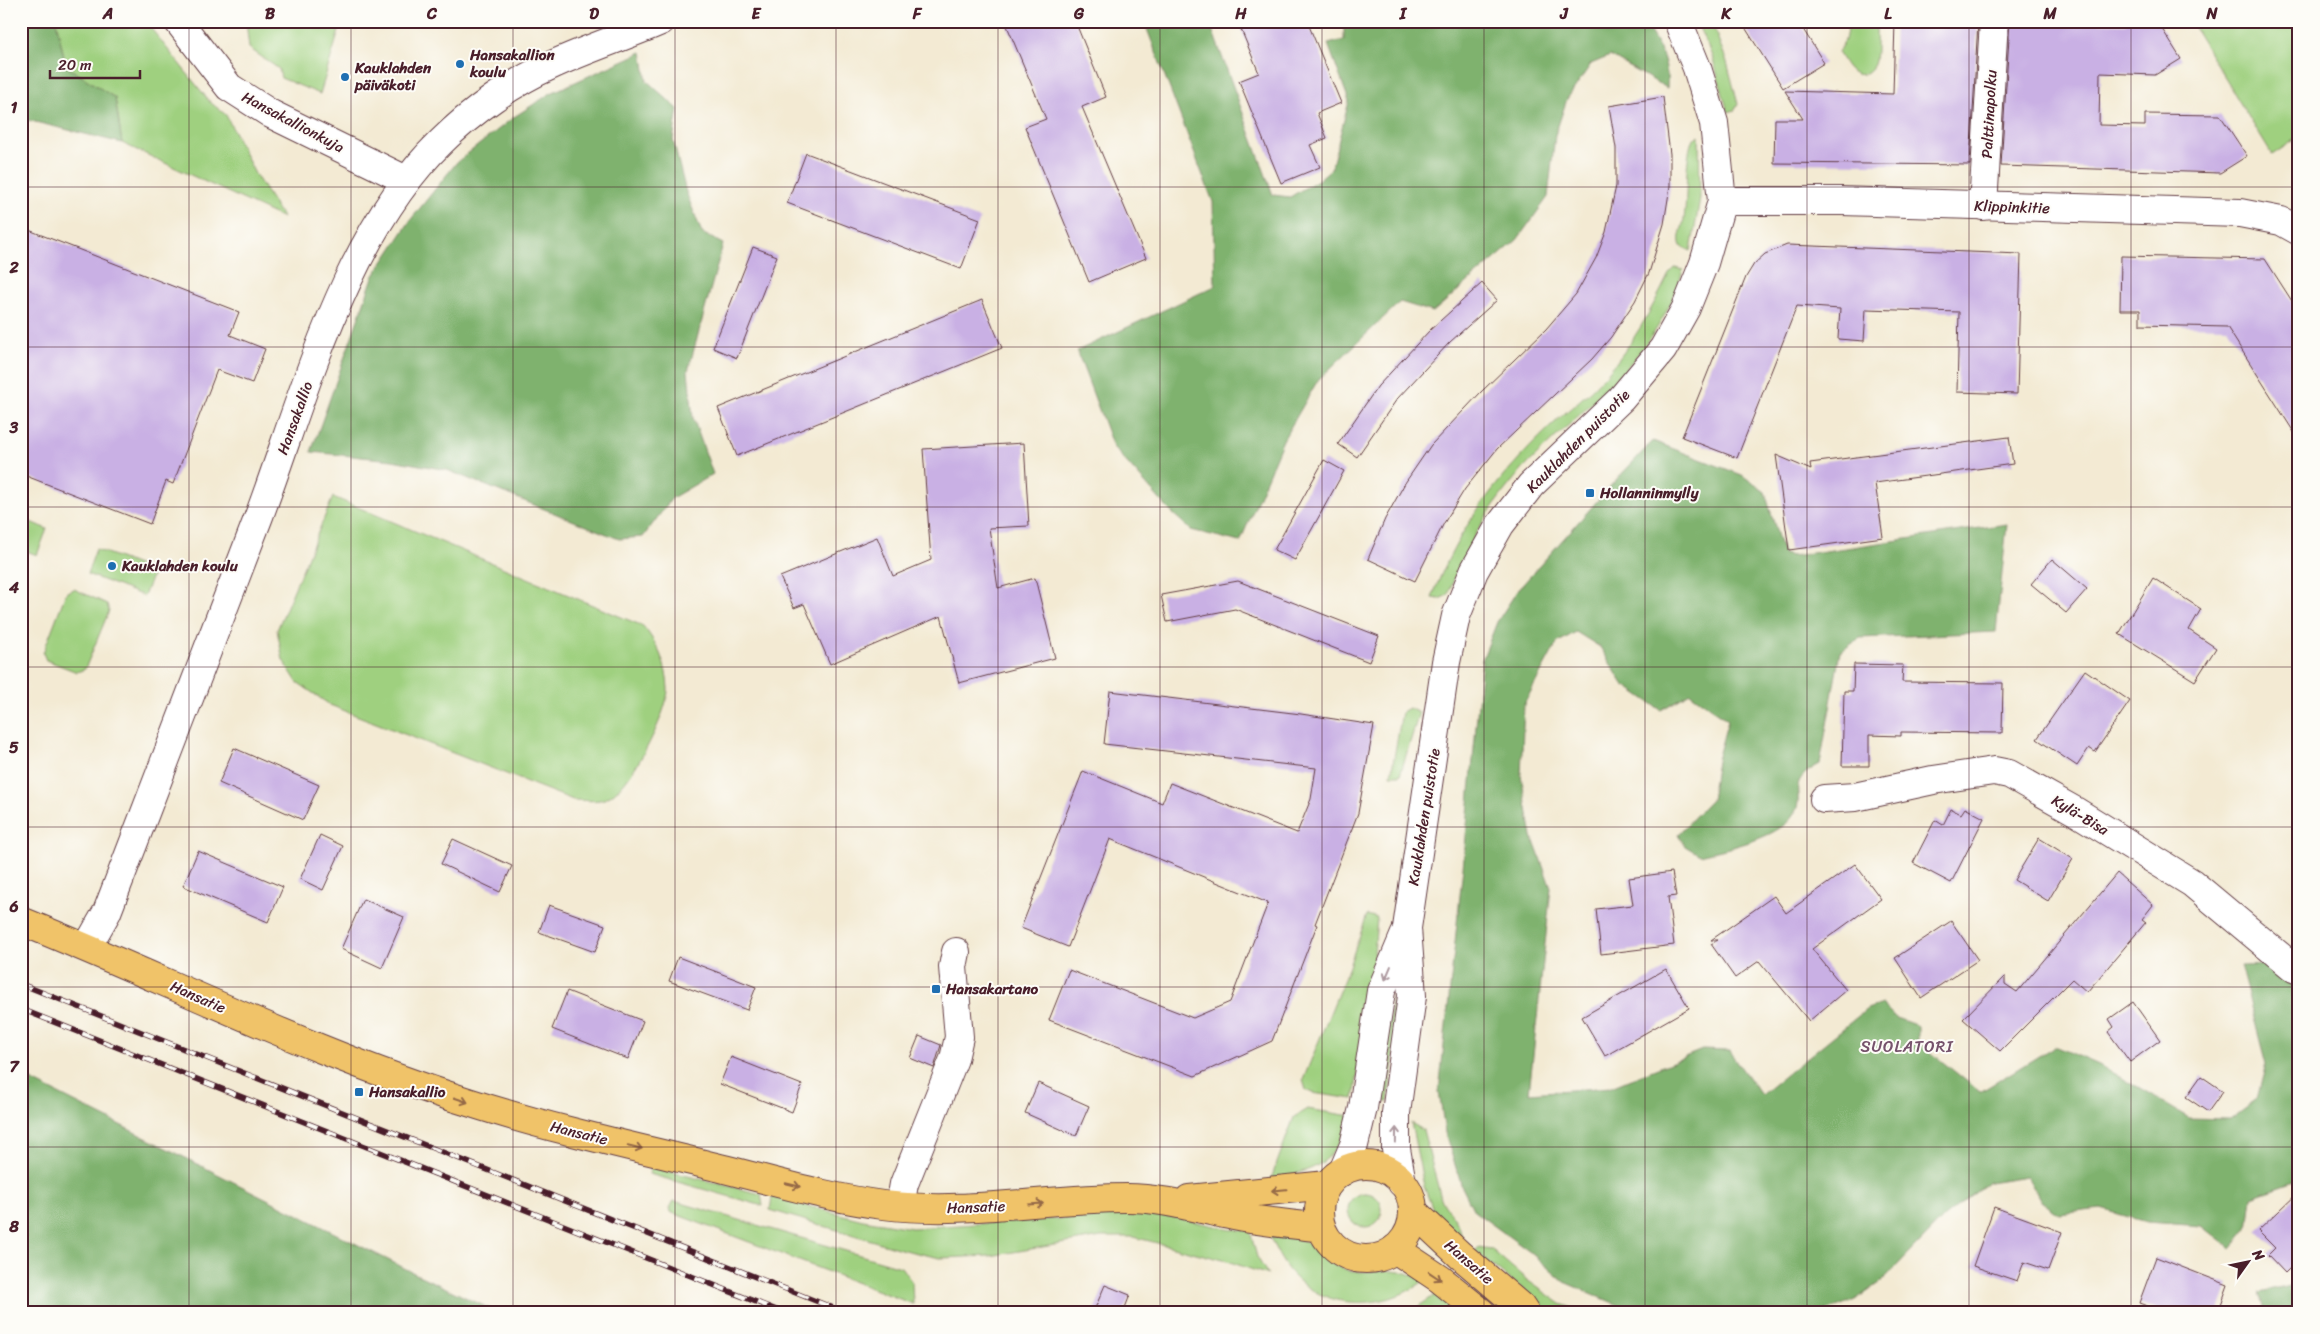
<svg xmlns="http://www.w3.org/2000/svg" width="2320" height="1334" font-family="Sriracha,sans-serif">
  <rect width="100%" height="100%" fill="#fdfcf7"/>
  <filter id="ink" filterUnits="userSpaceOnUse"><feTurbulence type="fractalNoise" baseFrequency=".02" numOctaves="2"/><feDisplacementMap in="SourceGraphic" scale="10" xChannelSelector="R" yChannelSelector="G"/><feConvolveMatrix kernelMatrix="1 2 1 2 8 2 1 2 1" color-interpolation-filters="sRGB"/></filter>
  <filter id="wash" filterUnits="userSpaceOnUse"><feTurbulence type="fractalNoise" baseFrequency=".0096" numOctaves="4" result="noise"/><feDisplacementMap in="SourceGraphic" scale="20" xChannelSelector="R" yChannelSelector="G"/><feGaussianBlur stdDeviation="1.12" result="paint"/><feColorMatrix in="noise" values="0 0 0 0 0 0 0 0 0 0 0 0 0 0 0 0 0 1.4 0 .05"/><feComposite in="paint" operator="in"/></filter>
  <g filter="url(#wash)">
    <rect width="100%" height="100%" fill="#f3ead3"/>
    <!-- green -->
    <g fill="#9fd07f" stroke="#747855">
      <path d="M56,21H145L210,102L226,115L255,174L283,218L122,143L115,98L66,66Z"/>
      <path d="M246,21H342L320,94L281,78L279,69L249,48Z"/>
      <path d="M1696,21H1710L1713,26L1727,62L1738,104L1735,110L1728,112L1712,56Z"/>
      <path d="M1849,21H1876C1876,34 1877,48 1875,61C1874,66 1871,70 1866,73C1852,80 1844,62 1838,52L1845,40Z"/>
      <path d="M2190,21H2299V137L2272,155Z"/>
      <path d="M1699,135L1700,198L1691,251L1681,246C1677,237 1683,228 1684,219C1688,193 1684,165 1692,140Z"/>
      <path d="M1675,268L1683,270C1660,354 1587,404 1529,463C1492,500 1466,546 1448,595L1439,599L1432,598C1457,529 1497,478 1549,428C1567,410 1588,395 1605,376C1632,345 1651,311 1669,274Z"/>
      <path d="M333,497L643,626C658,644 667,665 668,689C668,713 629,792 604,799C596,802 582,800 573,800L330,705L297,682L283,660L277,630Z"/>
      <path d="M21,518L47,529L37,555L21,549Z"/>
      <path d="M96,549L154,571L144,596L87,574Z"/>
      <path d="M74,589L107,604L109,611L85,669L77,672L46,660L43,653L66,593Z"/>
      <path d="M1409,708L1419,713L1400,775H1391L1402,712Z"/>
      <path d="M1367,915L1377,918L1373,966L1354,1099L1312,1093L1306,1090L1303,1080L1348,969Z"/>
      <path d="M1396,992H1401L1388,1102L1378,1101L1393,993Z"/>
      <path d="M1307,1109L1351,1116C1334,1163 1320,1170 1271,1179L1294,1117Z"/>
      <path d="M1411,1123L1423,1130L1441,1198C1446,1212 1463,1223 1461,1238L1434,1213L1424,1186Z"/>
      <path d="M651,1167L761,1194L763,1206L649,1174Z"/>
      <circle cx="1365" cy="1210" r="17"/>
      <path d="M772,1197L863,1220L912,1228L1118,1215C1136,1214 1154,1214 1173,1217C1198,1222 1223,1229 1250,1231L1257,1257L1268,1275L1227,1261L1134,1237H1101L990,1256L940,1258L904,1250L770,1210Z"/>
      <path d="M674,1201L901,1267L912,1282L913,1304L670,1212L669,1209Z"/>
      <path d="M1267,1231L1293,1236L1305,1242L1330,1263L1352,1272L1392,1271L1407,1273L1425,1280C1387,1310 1327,1312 1292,1274C1281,1262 1274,1246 1267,1231Z"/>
      <path d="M1478,1247L1491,1249L1527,1280L1561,1304L1586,1313H1552L1474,1251Z"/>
      <path d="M1441,1291L1468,1313H1405L1416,1308Z"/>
    </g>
    <!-- forest -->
    <g fill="#7fb26e" stroke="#64684c">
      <path d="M21,21H56L66,66L115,98L122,143L27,120L21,126Z"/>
      <path d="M1144,21H1209L1273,195L1290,197L1318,180L1331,169L1349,101L1328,44L1344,40V21H1643C1658,44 1669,59 1667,88L1610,56L1591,64L1567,99L1555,135L1548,197L1517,240L1433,312L1400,302L1318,380L1283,440L1240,542L1191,530L1170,511L1113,447L1077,351L1215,286L1213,202Z"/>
      <path d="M642,52L647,81L678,109L673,140L686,192L702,233L723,244L688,371L693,418L713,474L672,498L643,537L619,539L447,470L392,460L311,452L373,277L412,218L457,162L514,117L551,93Z"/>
      <path d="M1653,441L1742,475L1765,492L1783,554L1792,556L2007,524L1996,632L1860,638L1840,652L1820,764C1781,784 1809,794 1792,817C1776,839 1725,849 1700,855L1685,846L1678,834L1711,800L1717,760L1728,720L1690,693L1661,710L1623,684L1600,647L1576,632L1557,643L1524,704L1521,775L1532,836L1551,888L1529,1093L1611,1087L1702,1050L1729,1051L1761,1095L1867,1009L1882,1004L1896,1018L1918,1026V1042L1980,1092L2055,1046L2099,1065L2189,1118L2230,1119L2257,1099L2266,1064L2240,965L2272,964L2299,981V1185L2295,1182L2252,1197L2248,1229L2232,1249L2202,1226L2146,1222L2101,1209L2059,1214L2041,1201L2027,1176L1989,1182L1944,1217L1883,1280L1855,1300L1820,1313H1637L1564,1282L1530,1252L1474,1211L1462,1187L1445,1133L1439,1091L1464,858L1482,660L1497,622L1517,591L1614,482Z"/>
      <path d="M21,1075L412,1272L499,1313H21Z"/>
      <path d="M2299,1277V1313H2266L2260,1292L2293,1284Z"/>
    </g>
    <g id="blocks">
      <!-- building -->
      <g fill="#c9b0e4">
        <path d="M1005,21H1075L1106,97L1082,107L1146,258L1089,282L1025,127L1046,119Z"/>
        <path d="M1255,21H1307L1341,103L1317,113L1327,138L1310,145L1320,167L1281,183L1239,81L1259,73L1240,27Z"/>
        <path d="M1741,21H1798L1824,63L1783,88Z"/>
        <path d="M1895,21H1978L1970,165L1774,163L1775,119H1803L1785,91L1893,94Z"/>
        <path d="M2010,21L2125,24L2129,21H2157L2181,59L2155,75L2100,73L2099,125L2145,126V114L2220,115L2247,156L2220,173L2001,166Z"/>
        <path d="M1663,97L1670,154V186L1664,224L1649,273L1635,301L1611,337L1592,359L1497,449L1465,489L1444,523L1415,581L1368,559L1385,519L1405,483L1431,445L1481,392L1546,329L1576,294L1596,258L1606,232L1616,186V148L1609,106Z"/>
        <path d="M806,153L980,219L961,269L787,203Z"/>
        <path d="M21,227L239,312L230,335L265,349L252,383L217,370L173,484L166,481L150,524L21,474Z"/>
        <path d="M1787,245L2021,254L2017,394L1957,392L1959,312L1866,309L1864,341L1838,339L1840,309L1797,306L1737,458L1682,437L1746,277L1754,264L1765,254Z"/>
        <path d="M753,247L777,256L737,358L713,348Z"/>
        <path d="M2121,256L2265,259L2299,312V440L2227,327L2140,325V310H2120Z"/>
        <path d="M1482,283L1497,300L1450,342L1397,399L1357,457L1338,444L1378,386L1430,330Z"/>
        <path d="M982,300L1002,348L737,456L718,408Z"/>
        <path d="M2009,437L2013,464L1875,483L1883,537L1789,550L1776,455L1811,470L1810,463Z"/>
        <path d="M1024,443L1029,526L989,528L998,588L1035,578L1055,658L959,683L941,616L830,664L804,604L794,608L780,577L877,537L893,576L931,560L923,449Z"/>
        <path d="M1324,460L1344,471L1295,560L1274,550Z"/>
        <path d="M2052,559L2087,589L2066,613L2031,584Z"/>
        <path d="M2153,578L2201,609L2189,630L2216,648L2195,681L2119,634Z"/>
        <path d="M1238,581L1379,636L1369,662L1235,609L1167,622L1161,595Z"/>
        <path d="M1854,664L1903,665L1902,682L2003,683L2002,733L1901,732V736L1869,735V766H1842L1844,691H1853Z"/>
        <path d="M2085,670L2130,701L2095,752L2089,748L2077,766L2037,739Z"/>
        <path d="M1110,691L1301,714L1374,725L1358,813L1315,924L1317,925L1272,1041L1195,1076L1049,1020L1069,970L1193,1018L1230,1002L1268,903L1110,839L1068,947L1021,928L1083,771L1162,803L1170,783L1297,833L1311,799L1316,768L1104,744Z"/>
        <path d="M234,748L319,785L303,820L219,783Z"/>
        <path d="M1965,808L1984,818L1951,883L1913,863L1935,820L1943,825L1951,809L1961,814Z"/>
        <path d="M320,835L343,846L323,890L300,879Z"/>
        <path d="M2039,838L2073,859L2048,901L2014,880Z"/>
        <path d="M453,839L512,866L500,892L441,864Z"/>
        <path d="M198,851L283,887L268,922L183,886Z"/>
        <path d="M1855,864L1881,899L1812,949L1846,990L1809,1021L1759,961L1735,978L1711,944L1718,940H1711L1774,896L1786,913Z"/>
        <path d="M1672,872L1676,896L1668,897L1674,945L1601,954L1596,909L1633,905L1629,878Z"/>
        <path d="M2117,873L2153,905L2142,919L2146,922L2087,992L2072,979L2000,1051L1963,1019L2005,976V984L2017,992Z"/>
        <path d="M363,899L404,917L382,968L341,949Z"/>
        <path d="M549,905L605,925L595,952L539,932Z"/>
        <path d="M1951,921L1978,960L1921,998L1895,958Z"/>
        <path d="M678,957L756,987L747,1010L669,981Z"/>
        <path d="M1666,969L1689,1008L1605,1056L1582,1017Z"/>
        <path d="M567,991L643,1021L628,1059L552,1029Z"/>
        <path d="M2133,1002L2160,1040L2130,1062L2108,1032L2114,1027L2109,1019Z"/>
        <path d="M919,1036L941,1045L934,1068L910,1058Z"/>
        <path d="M731,1057L802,1085L792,1112L720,1084Z"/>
        <path d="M2201,1076L2223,1091L2208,1112L2186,1097Z"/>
        <path d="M1038,1083L1089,1106L1076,1136L1025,1113Z"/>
        <path d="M2299,1192V1273L2292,1266L2285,1273L2268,1255L2275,1248L2258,1231Z"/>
        <path d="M1994,1207L2062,1232L2048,1270L2024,1262L2017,1281L1973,1266Z"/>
        <path d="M2156,1257L2228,1285L2218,1313H2166L2139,1303Z"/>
        <path d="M1105,1285L1130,1295L1123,1313H1093Z"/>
      </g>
    </g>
  </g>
  <g filter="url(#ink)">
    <use href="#blocks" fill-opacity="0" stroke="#633d44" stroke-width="1"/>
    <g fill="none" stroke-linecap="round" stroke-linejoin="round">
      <defs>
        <g id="minor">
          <path d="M178,21L229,87L271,114L406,180"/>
          <path d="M1722,201H1842L2240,213L2281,221L2299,231"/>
          <path d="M1983,206L1994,21"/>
          <path d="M1824,799L1855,797L1933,780L1973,774L1994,771L2009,774L2075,811L2192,883L2294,968L2299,970"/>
          <path d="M87,947L107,912C158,780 209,648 259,516C305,393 345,235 441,142C472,111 513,82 554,64C589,48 626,36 661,21"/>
          <path d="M1343,1171L1354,1145L1363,1108L1381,991L1405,934"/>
          <path d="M1402,1183L1396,1149V1113L1412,996L1407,928L1446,662L1456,616L1474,571L1500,525L1531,485L1621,399L1663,349L1686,308L1704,263L1722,201L1714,123L1697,68L1678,21"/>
          <path d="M900,1206L904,1184L954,1059L959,1037L953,967L956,952"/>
        </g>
        <g id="major">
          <path d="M21,921C170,981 314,1054 468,1102C545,1127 625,1145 704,1164C763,1178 823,1197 883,1205C966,1215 1045,1198 1127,1198C1164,1198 1198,1209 1234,1216C1262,1222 1292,1224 1321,1228"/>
          <circle cx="1366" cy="1212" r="47"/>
          <path d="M1189,1199L1327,1185"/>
          <path d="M1413,1211L1460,1255L1521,1307L1525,1313"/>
          <path d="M1395,1249L1440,1279L1482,1313"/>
        </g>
      </defs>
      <!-- minor casing -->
      <use href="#minor" stroke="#633d44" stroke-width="30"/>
      <!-- major casing -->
      <use href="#major" stroke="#633d44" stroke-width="30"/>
      <!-- minor -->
      <use href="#minor" stroke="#fff" stroke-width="28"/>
      <!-- major -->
      <use href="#major" stroke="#f0c369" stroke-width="28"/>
      <defs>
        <g id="rail">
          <path d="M21,984L846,1313"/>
          <path d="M21,1009L784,1313"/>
        </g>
      </defs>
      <!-- rail casing -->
      <use href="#rail" stroke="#4a1f2b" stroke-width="5.5"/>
      <!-- rail -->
      <use href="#rail" stroke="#fdfcf7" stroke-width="4" stroke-dasharray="11" stroke-linecap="butt"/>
    </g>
    <!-- one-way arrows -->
    <defs><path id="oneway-shaft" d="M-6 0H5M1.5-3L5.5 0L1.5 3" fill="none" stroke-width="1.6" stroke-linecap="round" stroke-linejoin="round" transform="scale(1.25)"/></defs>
    <g stroke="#ae9aa0">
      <use href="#oneway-shaft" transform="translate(1388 973) rotate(113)"/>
      <use href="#oneway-shaft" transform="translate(1396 1135) rotate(-89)"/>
    </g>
    <g stroke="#956947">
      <use href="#oneway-shaft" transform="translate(461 1100) rotate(19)"/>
      <use href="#oneway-shaft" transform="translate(635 1147) rotate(14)"/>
      <use href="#oneway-shaft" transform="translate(793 1185) rotate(14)"/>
      <use href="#oneway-shaft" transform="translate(1279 1190) rotate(175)"/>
      <use href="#oneway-shaft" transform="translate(1036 1204) rotate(-4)"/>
      <use href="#oneway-shaft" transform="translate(1435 1276) rotate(34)"/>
    </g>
  </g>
  <!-- grid -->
  <path fill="none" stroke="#4a1f2b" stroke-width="1" stroke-opacity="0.55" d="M189,21V1313M351,21V1313M513,21V1313M675,21V1313M836,21V1313M998,21V1313M1160,21V1313M1322,21V1313M1484,21V1313M1645,21V1313M1807,21V1313M1969,21V1313M2131,21V1313M21,187H2299M21,347H2299M21,507H2299M21,667H2299M21,827H2299M21,987H2299M21,1147H2299"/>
  <!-- markers -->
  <g fill="#1f6fb2" stroke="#fdfcf7" stroke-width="2">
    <circle cx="460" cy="64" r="5"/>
    <circle cx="345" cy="77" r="5"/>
    <rect x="1585" y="488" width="10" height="10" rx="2.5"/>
    <circle cx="112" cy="566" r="5"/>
    <rect x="931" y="984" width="10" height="10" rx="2.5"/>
    <rect x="354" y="1087" width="10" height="10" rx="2.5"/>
  </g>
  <g text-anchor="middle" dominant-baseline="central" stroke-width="4" stroke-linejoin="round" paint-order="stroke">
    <!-- poi labels -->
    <g font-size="15" font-weight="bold" fill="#4a1f2b" stroke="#fdfcf7" text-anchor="start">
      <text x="470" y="55">Hansakallion<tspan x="470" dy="17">koulu</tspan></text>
      <text x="355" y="68">Kauklahden<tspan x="355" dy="17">päiväkoti</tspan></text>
      <text x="1600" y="493">Hollanninmylly</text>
      <text x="122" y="566">Kauklahden koulu</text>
      <text x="946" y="989">Hansakartano</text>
      <text x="369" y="1092">Hansakallio</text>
    </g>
    <!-- street labels -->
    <g font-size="15" fill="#4a1f2b" stroke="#fdfcf7">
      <text transform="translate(1989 114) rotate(-87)">Palttinapolku</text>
      <text transform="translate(293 122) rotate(28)">Hansakallionkuja</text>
      <text transform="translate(2012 207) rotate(2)">Klippinkitie</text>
      <text transform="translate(295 418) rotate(-70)">Hansakallio</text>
      <text transform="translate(1578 441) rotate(-45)">Kauklahden puistotie</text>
      <text transform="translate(2080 815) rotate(31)">Kylä-Bisa</text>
      <text transform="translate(1424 817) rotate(-81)">Kauklahden puistotie</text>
      <text transform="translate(198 997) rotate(24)">Hansatie</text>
      <text transform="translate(579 1133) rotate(14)">Hansatie</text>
      <text transform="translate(976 1207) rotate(-2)">Hansatie</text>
      <text transform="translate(1469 1262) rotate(41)">Hansatie</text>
    </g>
    <!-- neighbourhood labels -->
    <g font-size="16" letter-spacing="1" fill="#76526c" stroke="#fdfcf7">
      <text x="1907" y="1046">SUOLATORI</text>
    </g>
  </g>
  <!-- margin -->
  <rect width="2320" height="1334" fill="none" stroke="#fdfcf7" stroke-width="55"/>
  <!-- north arrow -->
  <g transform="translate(2248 1262) rotate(57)" stroke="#fdfcf7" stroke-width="4" paint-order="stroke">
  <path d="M0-4L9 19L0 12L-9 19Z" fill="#4a1f2b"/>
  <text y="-8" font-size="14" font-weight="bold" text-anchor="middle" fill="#4a1f2b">N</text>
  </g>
  <!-- scale -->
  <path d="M50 70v8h90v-8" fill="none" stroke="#4a1f2b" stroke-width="2.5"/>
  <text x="58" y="70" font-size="15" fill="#4a1f2b" stroke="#fdfcf7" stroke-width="4" paint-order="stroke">20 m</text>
  <rect x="28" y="28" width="2264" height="1278" fill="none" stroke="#4a1f2b" stroke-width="2"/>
  <g font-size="16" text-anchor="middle" font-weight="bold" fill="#4a1f2b">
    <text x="108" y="19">A</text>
    <text x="270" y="19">B</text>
    <text x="432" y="19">C</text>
    <text x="594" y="19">D</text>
    <text x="756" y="19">E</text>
    <text x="917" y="19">F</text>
    <text x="1079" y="19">G</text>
    <text x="1241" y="19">H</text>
    <text x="1403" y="19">I</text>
    <text x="1564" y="19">J</text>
    <text x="1726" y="19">K</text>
    <text x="1888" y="19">L</text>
    <text x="2050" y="19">M</text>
    <text x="2212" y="19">N</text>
    <text x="14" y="113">1</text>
    <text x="14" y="273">2</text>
    <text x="14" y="433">3</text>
    <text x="14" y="593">4</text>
    <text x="14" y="753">5</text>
    <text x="14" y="912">6</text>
    <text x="14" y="1072">7</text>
    <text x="14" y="1232">8</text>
  </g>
</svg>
